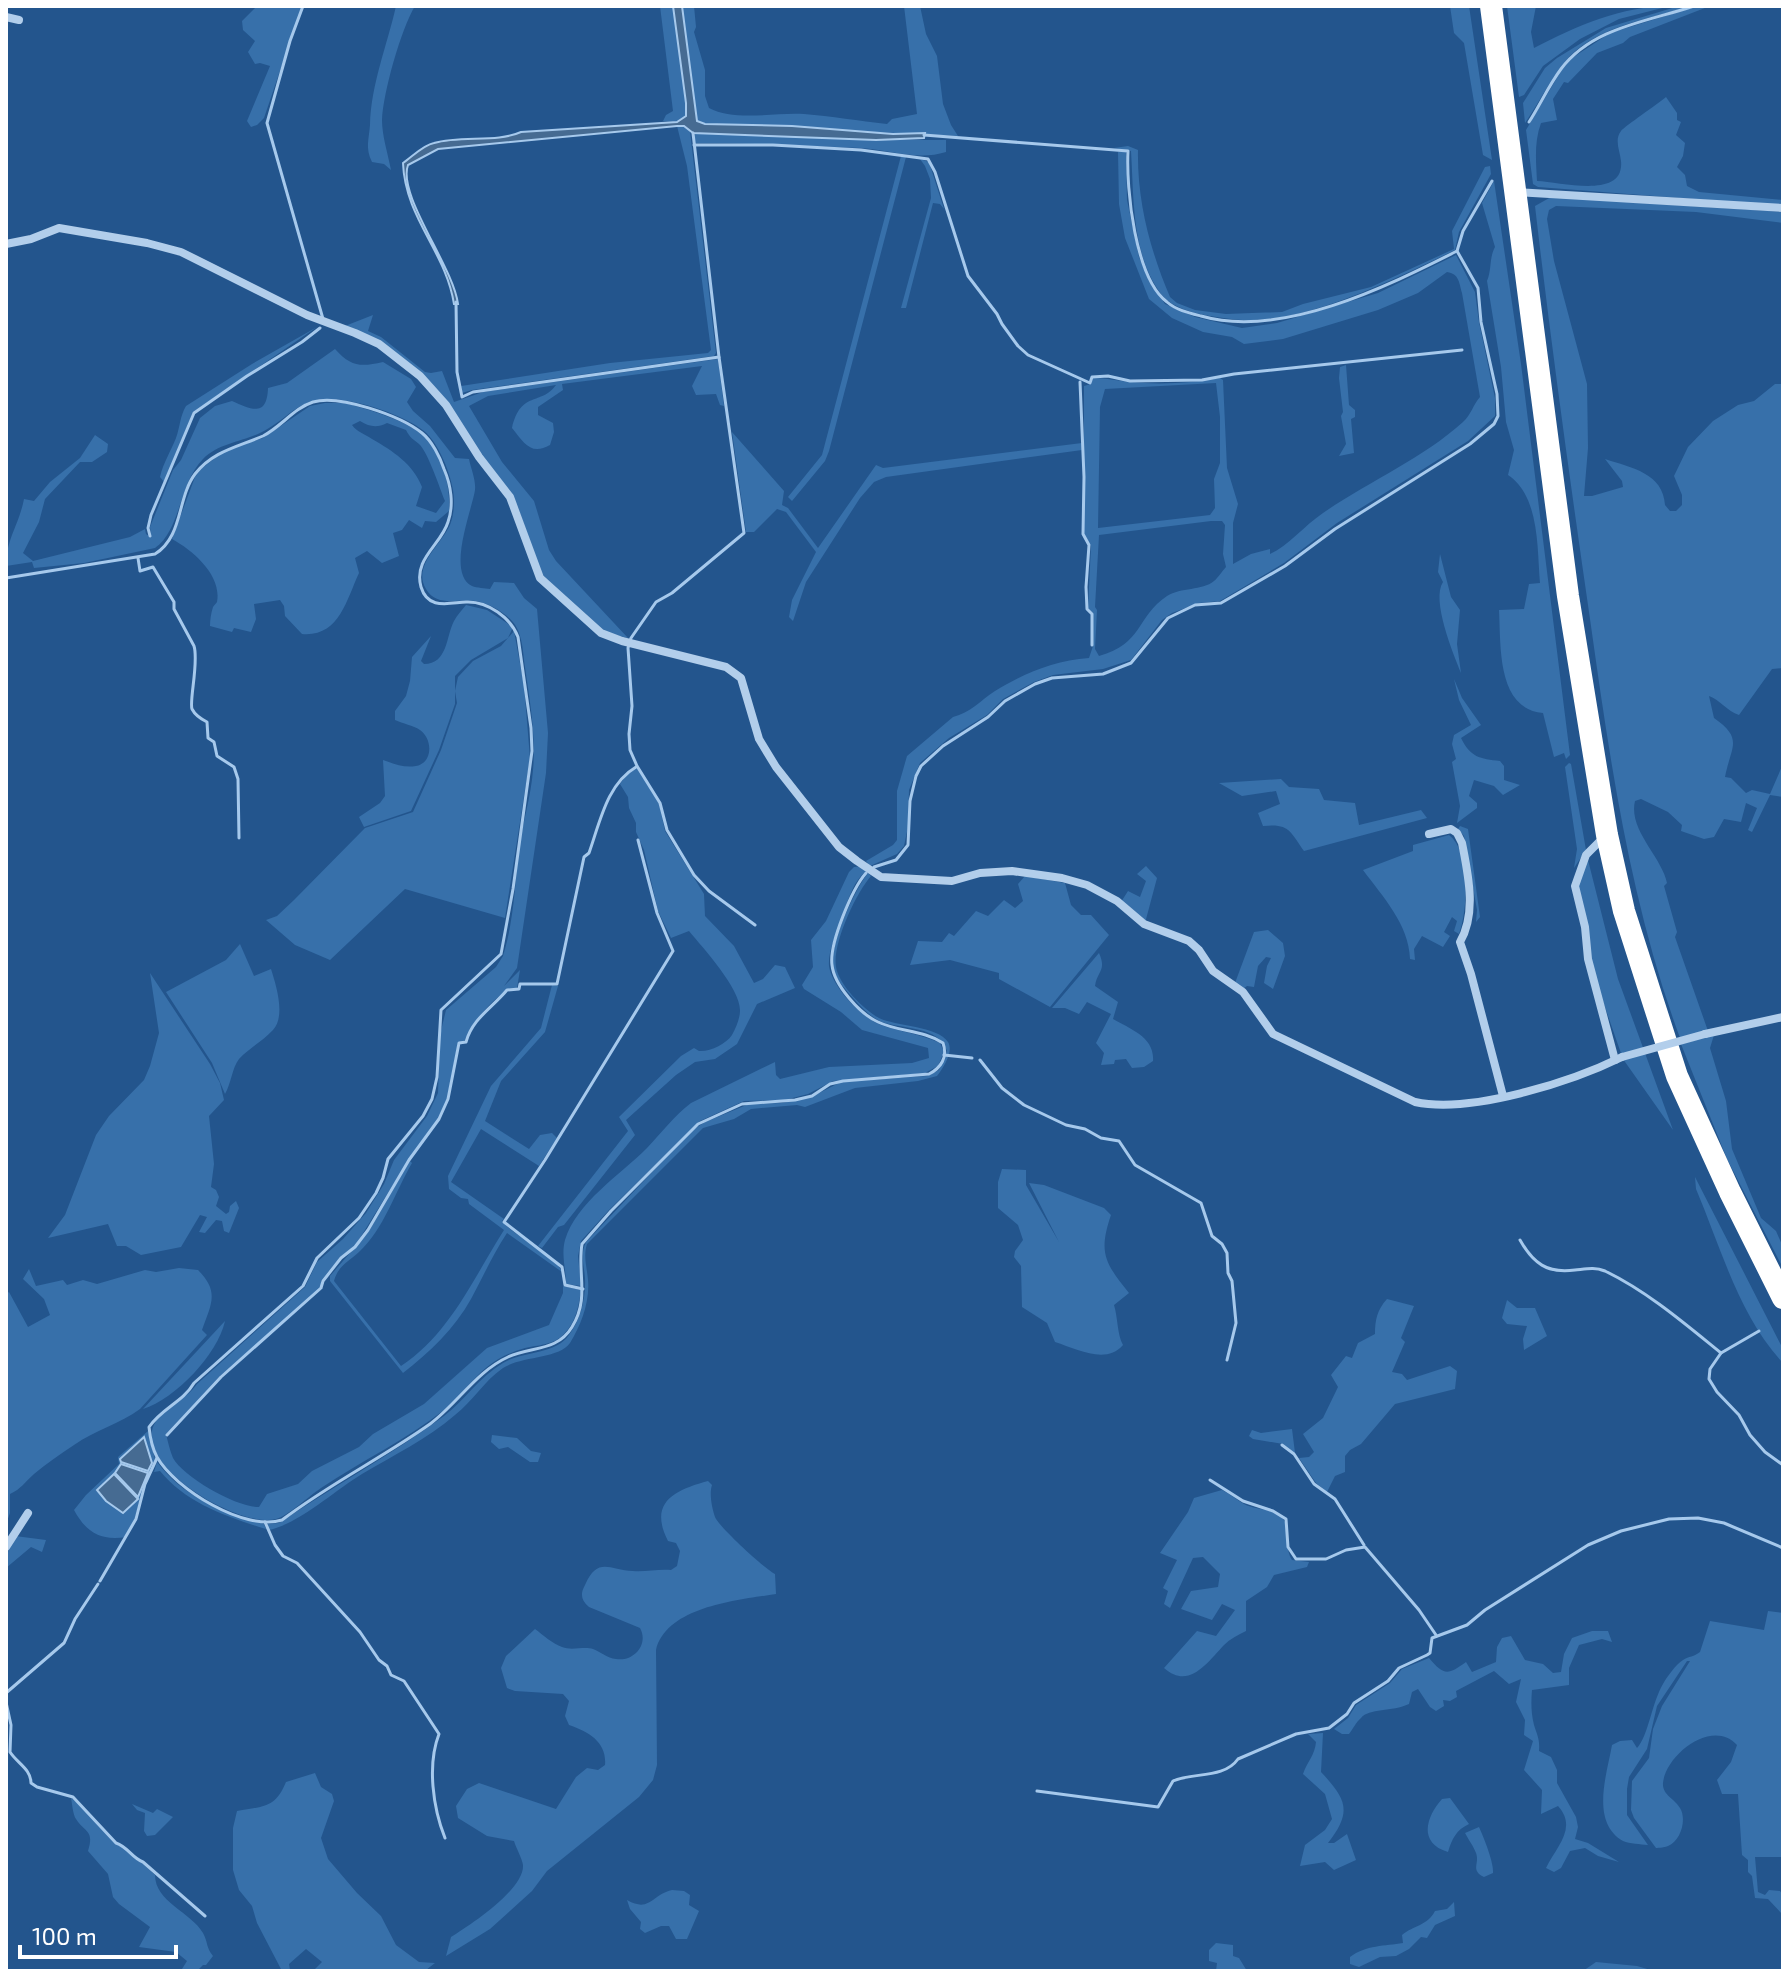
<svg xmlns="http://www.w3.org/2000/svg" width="1789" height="1977" font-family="'Exo 2',sans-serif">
  <rect width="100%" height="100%" fill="#23558d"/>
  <!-- green -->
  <g fill="#3770aa" fill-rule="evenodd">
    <path d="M257,6H302L264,118L257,125L251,127L247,121L270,66L260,63L255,64L248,52L255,41L243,30L242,21Z"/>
    <path d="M396,6H415C401,29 383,93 382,120C382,136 388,154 391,170L384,164L372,162C365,148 369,139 370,125C371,84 387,46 396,6Z"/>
    <path d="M660,6H673L686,103V116L677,122L663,121L666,115L673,111Z"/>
    <path d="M682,6H694L696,27L694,32L705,70V96L709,108C735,122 775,112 804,114C831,116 859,121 887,124L892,119L917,114L904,6H920L926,34L937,56L943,104L951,125L958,136L705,124L697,121Z"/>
    <path d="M1450,6H1469L1492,160L1483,155L1464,43L1454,33Z"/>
    <path d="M1507,6H1536L1531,32L1534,48C1576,26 1622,6 1670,6L1619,19L1580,39L1543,66L1524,95L1519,97Z"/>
    <path d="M1679,6H1690C1649,20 1603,24 1570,56C1552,75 1540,102 1525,123L1523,103L1545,68L1557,58L1606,28Z"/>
    <path d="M1698,6H1710L1630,37L1623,43L1597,53L1568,83L1564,82L1553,99L1557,120L1541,123C1534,142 1536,161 1537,181C1561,182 1625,200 1621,161C1620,151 1614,140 1621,131C1625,126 1658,104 1666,97L1677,113V120L1681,122L1676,135L1685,143L1683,156L1677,167L1685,175L1687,186L1699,192L1783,200V206L1538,187L1533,184L1526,130L1561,71L1572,58L1610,33Z"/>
    <path d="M677,126H684L690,131L716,353L714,356L472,390L462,393L461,386L610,363L708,353L711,350L687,166Z"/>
    <path d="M695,133L876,140H946V152C918,161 890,150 861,148C806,146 751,143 695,143Z"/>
    <path d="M1128,146L1138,150C1137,201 1150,250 1170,297L1177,303L1195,310L1226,314L1282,312L1303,304L1371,287L1454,249L1452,231L1485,167L1490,166L1491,174L1459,232L1455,250C1399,277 1316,319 1253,320C1239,321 1225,318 1210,316C1194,313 1172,308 1161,294C1131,253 1134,198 1131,151L1114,148Z"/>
    <path d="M1118,152H1126L1127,200L1139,257L1149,281L1165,304L1195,317L1242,328L1277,323L1378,293L1456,255L1475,292L1479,322L1495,398V416L1468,441L1337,523L1284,563L1220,601L1199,603L1172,613L1162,620L1131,660L1103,669L1053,675L1034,682L1003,699L987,715L949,738L920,763L909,790L908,827L904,846L897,854L870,866L866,861L893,845L897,840V791L907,756L953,717C970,713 981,700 995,691C1026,672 1054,661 1089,658L1093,646V613L1088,608L1091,546L1084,534V386L1091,384L1093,378C1107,378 1118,381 1131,382C1161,385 1191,383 1220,378L1223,380L1227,468L1238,504L1233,523V564L1251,554L1270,549V554C1288,546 1305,525 1323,513C1368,482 1422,459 1463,422C1471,415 1473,405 1480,397L1462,293C1459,282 1459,274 1447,272L1418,293L1378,310L1283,339L1244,344L1232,337L1203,332L1172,318L1149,299L1125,238L1119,204ZM1216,383L1220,417V463L1214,479L1215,508L1210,515L1098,528L1100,407L1105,389ZM1211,521H1222L1225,525L1223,554L1226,567C1222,571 1218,578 1214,581C1202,591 1181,587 1167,596C1136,617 1143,644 1099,656L1095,649L1097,610L1095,607L1099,535Z"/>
    <path d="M901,156L906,157L829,451L825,461L792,501L788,497L822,455Z"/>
    <path d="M920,159L929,162L944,209L940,204L933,203L906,308H901L931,198L930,179L925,166Z"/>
    <path d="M1494,181L1521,364L1570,755L1566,759L1564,753L1554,757L1543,713C1496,709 1501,644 1499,610L1524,609L1529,584L1540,583C1537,549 1540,496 1508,475L1514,450L1506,422L1501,367L1487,281C1492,269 1489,258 1495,247L1482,203Z"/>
    <path d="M1551,197L1783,212V223L1696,212L1556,206L1549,210L1547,219L1554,261L1587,384L1588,448L1584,496H1592L1623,487L1622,481L1605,459C1632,468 1663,473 1665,505L1670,511H1676L1682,505V495L1674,476L1688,447L1713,421L1738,405L1754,401L1775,384H1783V668L1772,669L1739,715C1727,711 1720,700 1709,696L1714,718C1744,739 1731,746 1725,777L1731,778L1746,793L1752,790L1770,794L1783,764V797L1770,795L1752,832L1748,830L1757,808L1746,803L1741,822L1724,819L1714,837L1704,839L1681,831L1682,825L1668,812L1641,799L1635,801C1628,830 1662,857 1667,883L1664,886L1677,932L1675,937L1708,1031L1680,1038C1630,902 1610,761 1590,619C1570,481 1551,344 1535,206Z"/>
    <path d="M373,315L368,331L381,337L425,372L431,373L442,371L454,402L483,392L718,359L724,406L720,405L716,394L696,395L692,386L702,366L562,384L563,390L538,407V415L553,423L554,432L550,445C531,456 524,443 512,428C521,390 541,406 556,385L488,396L469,406L502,462L534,501L549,550L556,561L628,638L602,632L543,577L518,508L422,376L345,326Z"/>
    <path d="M317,327L193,412L164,482L160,477C163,463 171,451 176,438C180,427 180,416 186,406L252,364Z"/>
    <path d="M335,349C351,367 361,367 383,362L411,379L416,387L407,402L413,411L430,426L455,458L469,459C471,469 476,480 475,490C472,510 446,573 472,586C477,588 485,588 490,589L494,582L514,583L524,598L537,609L548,733L546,773L517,968L504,986L520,970L517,988C499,989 471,1023 465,1040L458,1043L447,1099L438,1119L409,1159L355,1246L340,1257L321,1281V1288L220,1376L166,1434C168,1442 170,1451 173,1458C183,1477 238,1508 259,1507L267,1494L298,1484L312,1471L359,1447L373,1434L424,1404L487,1348L549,1325L563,1293V1286L581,1290C579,1305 576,1322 564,1334C554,1345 538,1345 525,1348C511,1352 498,1358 487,1367C471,1380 460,1397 444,1410C406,1440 361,1461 321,1488C309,1496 288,1516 276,1519C241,1528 144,1472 152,1431C155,1412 186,1401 197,1384L305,1287L317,1262L343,1239L366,1213L384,1184L394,1160L427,1116L438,1093L440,1035L446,1010L496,967L503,956C514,921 515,883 519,848C523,822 531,796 533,770C536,735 530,702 525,667C523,653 523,633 512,621C504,612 488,603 476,601C459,598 437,608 426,589C412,566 441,545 450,525C454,515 455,501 453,490C450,472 438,442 424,431C401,413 337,391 309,402C291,409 277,426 258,434C240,442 218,444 203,459C179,483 181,530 155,548L84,563L34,568L32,562L6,566C6,539 19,525 24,499L34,501L50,482L80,458L95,435L108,444L107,452L92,462H80L45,499L39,522L23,553L33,561L130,537L145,529L146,534L151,537L150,527L173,470L181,460L200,418L215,406L232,401C252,410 267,417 268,388L287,383Z"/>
    <path d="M1346,365L1349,405L1355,410V417L1351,419L1354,453L1339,456L1346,444L1341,416L1343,412L1339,378L1340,367Z"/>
    <path d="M345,403C367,409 404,420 422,434C442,450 451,487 449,511L436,522L425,521L422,528L409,520L402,530L393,533L399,556L382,563L367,551L355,558L359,573C346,601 339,637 302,634L285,616L284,606L280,600L254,604L256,619L251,632L234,628L232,632L210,626C210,620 211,613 213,607C214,605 216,604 217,602C222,576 194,551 172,539L195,477L202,468L226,450L263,438L310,406L325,403ZM360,421C370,427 377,428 387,423L406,430C410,438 413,439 419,444C428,452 440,489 445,501L436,513L416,506L422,487C413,464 393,451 372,439C365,434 357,432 352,425Z"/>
    <path d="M732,432L784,491L782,505L788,508L818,548L876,465L883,468L1082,443V450L886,477L874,482L860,498L806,582L793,621L789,617L792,600L816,552L786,512L777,509L754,532H746Z"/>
    <path d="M1440,554L1451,597L1460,610L1457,644L1461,673C1453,653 1431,600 1443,582L1438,572Z"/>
    <path d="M466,605L487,610L513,627L508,638L471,660L455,676V704L439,750L411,811L364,827L359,817L380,803L385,796L383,760C394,764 404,768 416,766C433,763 433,739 420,730C413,725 403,724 395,720V711L406,696L410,681L412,657L431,636L421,661L424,664C448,664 446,636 454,621C457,615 462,610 466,605Z"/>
    <path d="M514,631L524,685L530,758L505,918L405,889L330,960L295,945L266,920L277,916L294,900L365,828L413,812L441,750L457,703L455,691L458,677L473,661L501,646Z"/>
    <path d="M1454,679L1462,698L1481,725L1461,738C1470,757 1480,759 1500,761L1504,766V780L1520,785L1503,795L1494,786L1474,780L1469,796L1477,803V808L1457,823L1460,806L1452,762L1456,759L1452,744L1454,735L1471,725L1459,700Z"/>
    <path d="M1569,763L1571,764L1586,850L1574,868L1577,849L1565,767Z"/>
    <path d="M637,768L659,803L665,831L704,894L705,916L734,946L754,983L763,979L775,965L785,967L795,988L757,1004L737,1044L715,1059L695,1062L676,1075L626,1120L635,1135L564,1225L558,1227L542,1248L538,1246L628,1131L619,1117L681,1056L694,1048L699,1051C710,1052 726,1044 732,1035C736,1028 740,1018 740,1011C741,989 703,948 689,931L671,938L658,911L644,850L636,832V823L629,808L628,797L620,784L627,774Z"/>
    <path d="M1281,779L1289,787L1319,789L1324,800L1355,803L1359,825L1421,810L1427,818L1304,851C1290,831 1289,823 1263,826L1258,813L1280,804L1276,791L1242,796L1219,783Z"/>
    <path d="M1460,826L1468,829L1480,917L1476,922L1477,910L1464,836L1458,829Z"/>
    <path d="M1449,835C1471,851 1468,911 1459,934L1454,931L1457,921L1452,917L1444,932L1450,936L1443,947L1422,936L1414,949L1415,960L1410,959C1409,924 1382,896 1363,870L1413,851V845Z"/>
    <path d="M1588,860L1618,979L1673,1130L1623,1059L1599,990L1590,958L1578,882Z"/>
    <path d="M864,866L868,870C852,880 846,907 840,924C835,937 828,952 829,966C832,987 862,1018 881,1025C901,1032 921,1034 940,1043L944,1052L938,1066L925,1073L833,1081L808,1094L785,1100L744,1101L700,1121L609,1210L581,1241L578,1256L581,1286L566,1284C566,1269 561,1255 565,1240C576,1203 621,1174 647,1148C662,1132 674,1116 691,1103L775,1062L776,1075L780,1079L829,1067L912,1063L929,1058L928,1048L862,1030L841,1012L804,989L802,985L813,967L811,940L826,921L849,872L854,867Z"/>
    <path d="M1146,866L1157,878L1145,923L1121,902L1128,891L1140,897L1146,881L1137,874Z"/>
    <path d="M868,873L871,876C856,893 832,944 836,967C839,985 863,1009 879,1018C895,1026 938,1026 948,1042C954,1052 943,1068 937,1076L918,1081L855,1088L805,1107L797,1105L751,1109L734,1119L703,1128L587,1244C583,1257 587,1267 588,1280C590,1302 581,1325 570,1343C559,1359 521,1356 503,1368C484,1381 473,1401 455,1415C427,1439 394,1455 362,1474C334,1491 300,1523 269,1530L267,1524L279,1523C334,1486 391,1455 444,1416C465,1400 479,1377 503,1363C522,1351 555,1355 569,1335C581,1319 586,1297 585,1278C584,1265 580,1254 586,1242L691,1131L705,1122L749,1104L782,1103L809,1098L841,1082L927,1076L939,1070L947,1051C940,1026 901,1029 882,1022C870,1017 861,1007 853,998C845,989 835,979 833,966C830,943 854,891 868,873Z"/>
    <path d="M1025,876L1065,883L1071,905L1081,915H1091L1109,935L1050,1007L999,979V973L950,960L910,965L918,941L942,942L949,933L954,936L976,911L988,916L1004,900L1015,908L1023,901L1018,884Z"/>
    <path d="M1268,930L1283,943L1285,956L1273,989L1264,983L1267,966L1271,958L1266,957L1258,966L1254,987L1247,986L1243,989L1235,983L1254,932Z"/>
    <path d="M240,944L254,976L271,969C276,985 286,1016 273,1030C263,1041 249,1048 239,1059C232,1068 231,1084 225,1094L212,1063L166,992L226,960Z"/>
    <path d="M1099,953C1107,971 1097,971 1095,986L1118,1002L1113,1019C1130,1029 1155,1037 1153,1061L1144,1067L1132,1068L1126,1059L1115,1060L1114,1064L1101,1065L1104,1053L1096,1043L1111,1014L1087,1002L1079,1014L1065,1008H1052Z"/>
    <path d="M150,973L210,1064L220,1083L224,1100L209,1116L214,1164L211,1187L216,1190L219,1197L216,1206L226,1214L229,1212L230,1206L236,1201L239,1208L229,1233L224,1231L222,1221L216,1220L205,1233L199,1232L207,1217L200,1215L181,1247L141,1255L126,1246H117L108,1224L48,1238L65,1215L96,1135L109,1116L144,1080L150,1066L159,1033Z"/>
    <path d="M552,985L558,986L545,1032L501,1081L485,1121L529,1149L540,1135L552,1133L557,1138L539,1166L481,1129L451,1182L504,1219L502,1221C518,1241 552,1248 562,1272L507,1233C493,1254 483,1277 471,1299C455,1328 429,1353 403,1373L330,1281V1276L369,1231L410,1161L412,1163C395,1192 384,1229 359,1252C348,1262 338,1266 334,1281L401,1366C450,1334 474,1277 504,1230L469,1204L468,1199L461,1198L449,1189L448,1176L491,1086L541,1028Z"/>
    <path d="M1714,1035L1710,1048L1726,1101L1732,1149L1761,1218L1776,1231L1783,1247V1268L1727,1159L1681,1044Z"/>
    <path d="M1002,1169L1026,1170V1185L1059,1242L1029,1183L1044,1185L1104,1208L1111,1215C1098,1253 1105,1263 1129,1293L1114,1305C1118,1318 1117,1334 1123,1345C1106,1365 1077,1349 1055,1342L1047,1323L1022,1307L1021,1266L1014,1257L1015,1251L1023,1240L1018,1225L998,1208V1182Z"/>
    <path d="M1695,1177L1783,1349V1363C1739,1316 1721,1248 1696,1189Z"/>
    <path d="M179,1268L198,1270C220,1292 211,1304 202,1330L207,1335L140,1409C120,1424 95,1430 74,1445C60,1454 46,1464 34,1474C25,1482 21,1489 10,1494V1513L6,1524V1294L9,1292L28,1327L50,1315L44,1299L23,1279L29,1269L36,1286L63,1280L67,1285L83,1280L97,1284L145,1270L156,1272Z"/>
    <path d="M1387,1299L1414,1306L1401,1338L1405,1342L1392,1372L1402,1374L1407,1380L1450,1366L1457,1371L1455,1389L1395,1404L1361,1444L1350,1450L1345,1456V1472L1335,1476L1327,1492L1316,1483L1299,1458L1309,1457L1314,1452L1303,1434L1323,1418L1338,1387L1331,1375L1346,1356L1352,1358L1358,1343L1375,1334C1375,1320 1377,1310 1387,1299Z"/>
    <path d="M1507,1300L1517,1308H1535L1547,1336L1524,1350L1523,1339L1527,1326L1507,1324L1502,1318Z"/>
    <path d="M225,1321C218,1354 175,1399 143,1409Z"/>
    <path d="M1292,1429L1295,1453L1283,1444L1253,1439L1249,1436L1252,1430L1261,1433Z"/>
    <path d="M148,1431L155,1459L144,1483L135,1518L126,1537C100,1541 86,1532 74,1510L86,1495L119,1464L118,1457Z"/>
    <path d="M492,1435L517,1438L531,1451L541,1453L538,1462H530L508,1447L499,1449L491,1442Z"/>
    <path d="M157,1462C184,1498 223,1512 264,1524L266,1529C227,1517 186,1503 160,1471L154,1472Z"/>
    <path d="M708,1481L712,1485C709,1494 712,1508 715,1517C719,1527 765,1569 775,1574L776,1594C739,1600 667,1606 656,1650L657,1765L653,1780L639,1797L547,1871L532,1891L490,1929L446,1956L451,1937C469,1926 525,1889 523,1865C522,1858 516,1848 514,1841L487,1836L458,1818L456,1806L467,1789L479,1783L556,1809L576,1777L587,1768L598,1770L605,1765C607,1743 590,1732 569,1725L565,1716L569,1701L563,1694L515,1691L507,1688L501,1668L506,1656L535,1629C543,1635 553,1644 562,1647C572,1651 584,1646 593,1649C601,1652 607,1658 616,1659C634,1662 649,1644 640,1628L589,1607C581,1600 580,1594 585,1585C598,1556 609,1570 633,1571C645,1572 658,1569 671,1570L677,1566L680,1551L676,1543L668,1541C648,1502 675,1490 708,1481Z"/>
    <path d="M1222,1490C1230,1494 1237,1500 1244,1504C1256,1511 1277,1507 1285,1522C1291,1534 1284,1547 1292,1560L1309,1562L1307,1567L1274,1575L1267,1587L1246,1601V1631C1238,1635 1230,1639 1224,1645C1207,1663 1189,1690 1164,1668L1197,1631L1216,1636L1235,1610L1222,1604L1212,1620L1181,1609L1191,1591L1218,1587L1220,1574L1203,1557L1193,1558L1170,1608L1164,1604L1168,1591L1163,1588L1177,1560L1160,1553L1188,1512L1194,1498Z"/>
    <path d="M15,1536L46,1540L42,1552L31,1547L6,1568V1556Z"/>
    <path d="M1768,1611L1783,1613V1857H1755L1758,1892L1765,1895L1769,1890L1780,1891L1783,1895V1915L1768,1899L1755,1898L1752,1876L1748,1872V1860L1742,1855L1738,1794H1722L1717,1780L1731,1762L1737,1745C1713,1718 1666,1754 1663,1783C1662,1795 1675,1799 1680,1808C1687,1819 1681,1841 1668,1846C1667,1847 1658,1848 1656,1848L1634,1818L1631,1810L1632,1781L1649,1758L1653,1729L1662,1706L1690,1661H1687L1657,1706L1647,1749L1629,1777L1627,1789V1815L1648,1845C1640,1844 1630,1844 1623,1841C1590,1822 1607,1774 1612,1745L1620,1741L1632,1740L1637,1748C1648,1737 1652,1702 1663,1684C1667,1677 1676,1664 1683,1660C1689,1656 1694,1657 1700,1652L1710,1621L1764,1630Z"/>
    <path d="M1592,1631H1608L1612,1642L1602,1639L1579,1645L1569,1668V1685L1532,1690C1531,1702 1531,1713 1534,1725C1537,1735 1540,1739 1539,1751L1551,1757L1557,1770V1783L1576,1817L1578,1827L1575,1839L1588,1843L1619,1862L1598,1856L1585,1848L1570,1851L1561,1868L1554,1872L1546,1868C1556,1847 1578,1828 1558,1806L1541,1814L1542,1790L1524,1770L1533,1741L1524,1735L1525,1720L1516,1702L1521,1679L1509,1684L1494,1671L1456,1691L1457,1697L1450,1701L1443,1700L1444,1706L1436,1711L1430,1707L1418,1689L1412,1692L1409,1704C1392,1712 1369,1708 1361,1718C1356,1722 1353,1729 1349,1734H1342L1334,1729L1348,1718L1356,1705L1390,1683L1402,1669L1429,1658C1444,1676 1448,1675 1466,1662L1472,1672L1496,1662L1497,1647L1502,1638L1511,1636L1525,1660L1543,1664L1553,1673L1561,1672L1564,1654L1572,1638Z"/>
    <path d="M1323,1733L1321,1772C1346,1799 1353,1811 1328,1843H1334L1347,1834L1356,1860L1334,1870L1325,1862L1300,1866L1305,1845L1325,1830L1332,1819L1325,1794L1303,1774C1307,1762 1315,1755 1316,1742L1308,1734Z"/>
    <path d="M315,1773L321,1787L332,1794L334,1801L321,1838L328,1859L357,1893L381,1916L396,1945L419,1962L435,1963L426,1970L313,1971L322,1962L306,1949L289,1964L290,1970L282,1971L257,1923L252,1906L239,1890L233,1870V1828L237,1811C263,1806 275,1809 286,1782Z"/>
    <path d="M71,1798L80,1805L116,1844C126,1848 146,1866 155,1875C155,1902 191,1912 203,1933C208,1942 206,1948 213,1956L206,1965H203L197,1971H183L182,1969L187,1961L176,1952L139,1947L150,1927L119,1904L113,1897L108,1874L88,1851C95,1830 84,1832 76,1819C73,1815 72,1803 71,1798Z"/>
    <path d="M1450,1798L1469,1824C1456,1830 1452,1839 1448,1852C1418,1843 1426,1817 1442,1799Z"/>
    <path d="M132,1804L153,1813L157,1809L173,1817L155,1835L147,1836L144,1831L145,1813L137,1810Z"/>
    <path d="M1479,1827C1484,1838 1494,1863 1493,1873L1484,1877C1470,1870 1480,1864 1476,1853C1474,1847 1468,1839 1465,1833Z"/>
    <path d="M672,1890L684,1891L690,1895L689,1905L699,1911L687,1939H676L669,1926H661L645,1933L640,1929L641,1922L630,1909L627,1900C650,1913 651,1895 672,1890Z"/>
    <path d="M1454,1902L1455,1916L1435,1925L1427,1938L1421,1937L1409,1949L1396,1956L1380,1957L1359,1967L1350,1964V1957C1366,1945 1385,1946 1403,1943L1402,1935C1414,1925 1427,1926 1435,1911L1447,1909Z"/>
    <path d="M1216,1943L1233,1945V1956L1239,1958L1247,1971L1239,1969L1238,1971H1216L1217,1963L1209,1961V1950Z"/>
    <path d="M1596,1962L1637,1966L1654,1971H1583Z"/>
  </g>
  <!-- water -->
  <g fill="#466b92" stroke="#a6c9ec" stroke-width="2">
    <path d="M673,6H682L697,121L705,124L792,126L893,134L925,133L924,138L876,140L693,133L684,126H677L438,149L408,165C397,195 453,266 458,304H454C446,252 405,218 403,163C412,157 423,145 434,143C461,135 497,143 521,132L677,122L686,116V103Z"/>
    <path d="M144,1437L152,1463L148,1471L121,1462L120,1459Z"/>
    <path d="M121,1464L148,1473L138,1497L115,1473Z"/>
    <path d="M114,1474L138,1499L123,1513L106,1501L97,1490Z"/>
  </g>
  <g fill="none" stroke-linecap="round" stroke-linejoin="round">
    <!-- stream -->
    <g stroke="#a6c9ec" stroke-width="3">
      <path d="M303,6L290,41L267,123L323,319"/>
      <path d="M1529,122C1540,105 1549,85 1561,69C1593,27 1647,22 1694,6"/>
      <path d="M693,133L719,357L744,533L672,593L656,602L631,638L628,648L632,706L629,734L630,750L637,766L660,803L667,830L694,875L709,891L755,925"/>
      <path d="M924,135L1128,151C1126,189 1135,278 1167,302C1176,310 1189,313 1201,316C1281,339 1386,287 1457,251L1463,231L1492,181"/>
      <path d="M694,145H773L861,150L928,159L935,172L968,276L997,314L1002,324L1018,346L1028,355L1090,383L1092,377L1108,376L1130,381L1202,380L1234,374L1462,350"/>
      <path d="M456,302L457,372L462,397L473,392L719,357"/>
      <path d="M1080,382L1084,477L1083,534L1089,545L1086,587L1087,609L1092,614V645"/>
      <path d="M150,536L148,528L151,515L194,413L247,376L302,342L320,328"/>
      <path d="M138,558L140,571L153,567L174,602V609L194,646C199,662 189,701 192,709C195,715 201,719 207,722L208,738L214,742L217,756L234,767L238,779L239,838"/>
      <path d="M6,578L155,554C183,537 177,498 195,474C213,451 238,447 263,436C281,427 294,408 313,402C339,394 401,416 422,433C432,441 440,457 444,469C451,485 454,505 448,522C441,545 413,559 421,587C428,610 448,603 466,602C488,601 511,618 518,637L531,728L532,751L513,889L501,954L441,1010L437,1077L432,1099L423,1116L388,1159L383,1178L376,1193L359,1218L317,1258L303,1286L194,1383C183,1402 162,1408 149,1427C150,1437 152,1448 157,1457C175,1489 245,1532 282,1520C329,1484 382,1458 430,1424C457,1404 477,1371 508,1357C531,1346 557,1352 572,1327C590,1298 577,1273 582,1244L611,1211L698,1124L742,1104L795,1100L812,1096L830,1084L843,1081L929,1074C941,1068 948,1057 943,1043C923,1030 899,1032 878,1022C860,1014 834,985 832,965C829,944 852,889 866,873"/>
      <path d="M874,867L896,860L908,845L910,801L916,776L921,766L943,746L988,717L1005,701L1035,684L1052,678L1103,674L1131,663L1168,618L1195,605L1221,603L1285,566L1335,529L1470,444L1494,424L1498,416L1497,394L1481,322L1478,288L1457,251"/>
      <path d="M944,1055L972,1058"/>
      <path d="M980,1060L1002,1088L1024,1105L1066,1125L1085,1129L1101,1138L1119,1141L1135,1165L1201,1203L1212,1236L1222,1244L1227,1253L1228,1273L1232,1281L1236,1323L1227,1360"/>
      <path d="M1520,1240C1533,1263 1547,1274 1575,1270C1586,1269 1595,1267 1605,1271C1648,1292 1684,1323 1721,1353L1710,1369L1709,1379L1717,1392L1739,1415L1750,1435L1765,1452L1783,1465"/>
      <path d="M583,1289L565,1285L562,1267L504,1222L545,1160L673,951L657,913L638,840"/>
      <path d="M1721,1353L1759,1331"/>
      <path d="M167,1435L221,1377L321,1288L323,1281L341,1258L355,1247L368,1230L409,1160L439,1119L448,1099L459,1043L466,1042C472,1019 492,1008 507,990L519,989L520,984H557L584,857L589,853C600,822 607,784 636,767"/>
      <path d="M1282,1445L1294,1454L1314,1484L1335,1499L1364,1545"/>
      <path d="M1210,1480L1243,1501L1273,1511L1286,1519L1288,1547L1296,1559H1326L1346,1550L1365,1547L1419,1610L1436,1635"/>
      <path d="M265,1522L275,1545L283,1556L297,1563L360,1632L379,1660L387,1666L391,1675L404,1681L439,1734C427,1765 433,1808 445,1838"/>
      <path d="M100,1581L136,1519L145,1484L157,1458"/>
      <path d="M6,1693L64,1643L75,1619L98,1584"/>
      <path d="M6,1702L11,1725L10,1752C17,1763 31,1769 31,1783L37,1787L73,1797L116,1843C128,1847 132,1858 143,1862L205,1916"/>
      <path d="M1037,1791L1158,1807L1173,1781C1193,1772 1224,1779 1238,1759L1296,1734L1329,1728L1347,1714L1354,1703L1388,1681L1399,1668L1427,1655L1430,1653L1432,1638L1467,1625L1485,1610L1588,1545L1621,1531L1669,1519L1698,1518L1724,1523L1783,1548"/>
    </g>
    <!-- street -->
    <g stroke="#b2ceeb" stroke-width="8">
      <path d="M6,17L19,20"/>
      <path d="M1516,192L1783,208"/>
      <path d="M6,244L31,239L59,228L147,243L181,252L307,315L355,333L379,344L420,376L446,405L479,457L510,497L540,578L601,633L622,641L726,667L741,678L759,739L776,767L839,847L857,861L881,877L952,881L980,873L1012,871L1062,878L1087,885L1117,901L1144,924L1189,941L1199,950L1213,971L1243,992L1273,1034L1415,1102C1471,1114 1571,1082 1622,1057"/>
      <path d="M1429,834L1451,829L1457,833L1462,843C1468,874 1477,913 1460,942L1471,974L1503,1096"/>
      <path d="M1603,838L1586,855L1575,886L1585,927L1588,959L1615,1060"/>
      <path d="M1705,1034L1783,1017"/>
      <path d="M6,1547L28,1513"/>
    </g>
    <!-- highway -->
    <path stroke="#fff" stroke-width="22" d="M1491,6L1568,596L1607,835L1624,911L1677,1076L1730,1192L1783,1298"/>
    <!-- street-bridge -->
    <path stroke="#b2ceeb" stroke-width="8" d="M1622,1057L1705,1034"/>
  </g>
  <!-- border -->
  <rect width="1789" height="1977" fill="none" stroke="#ffffff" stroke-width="16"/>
  <!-- scale -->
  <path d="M20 1945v12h156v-12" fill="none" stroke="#ffffff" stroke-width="4"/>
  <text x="32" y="1945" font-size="24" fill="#ffffff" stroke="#23558d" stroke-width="6" paint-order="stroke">100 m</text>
</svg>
